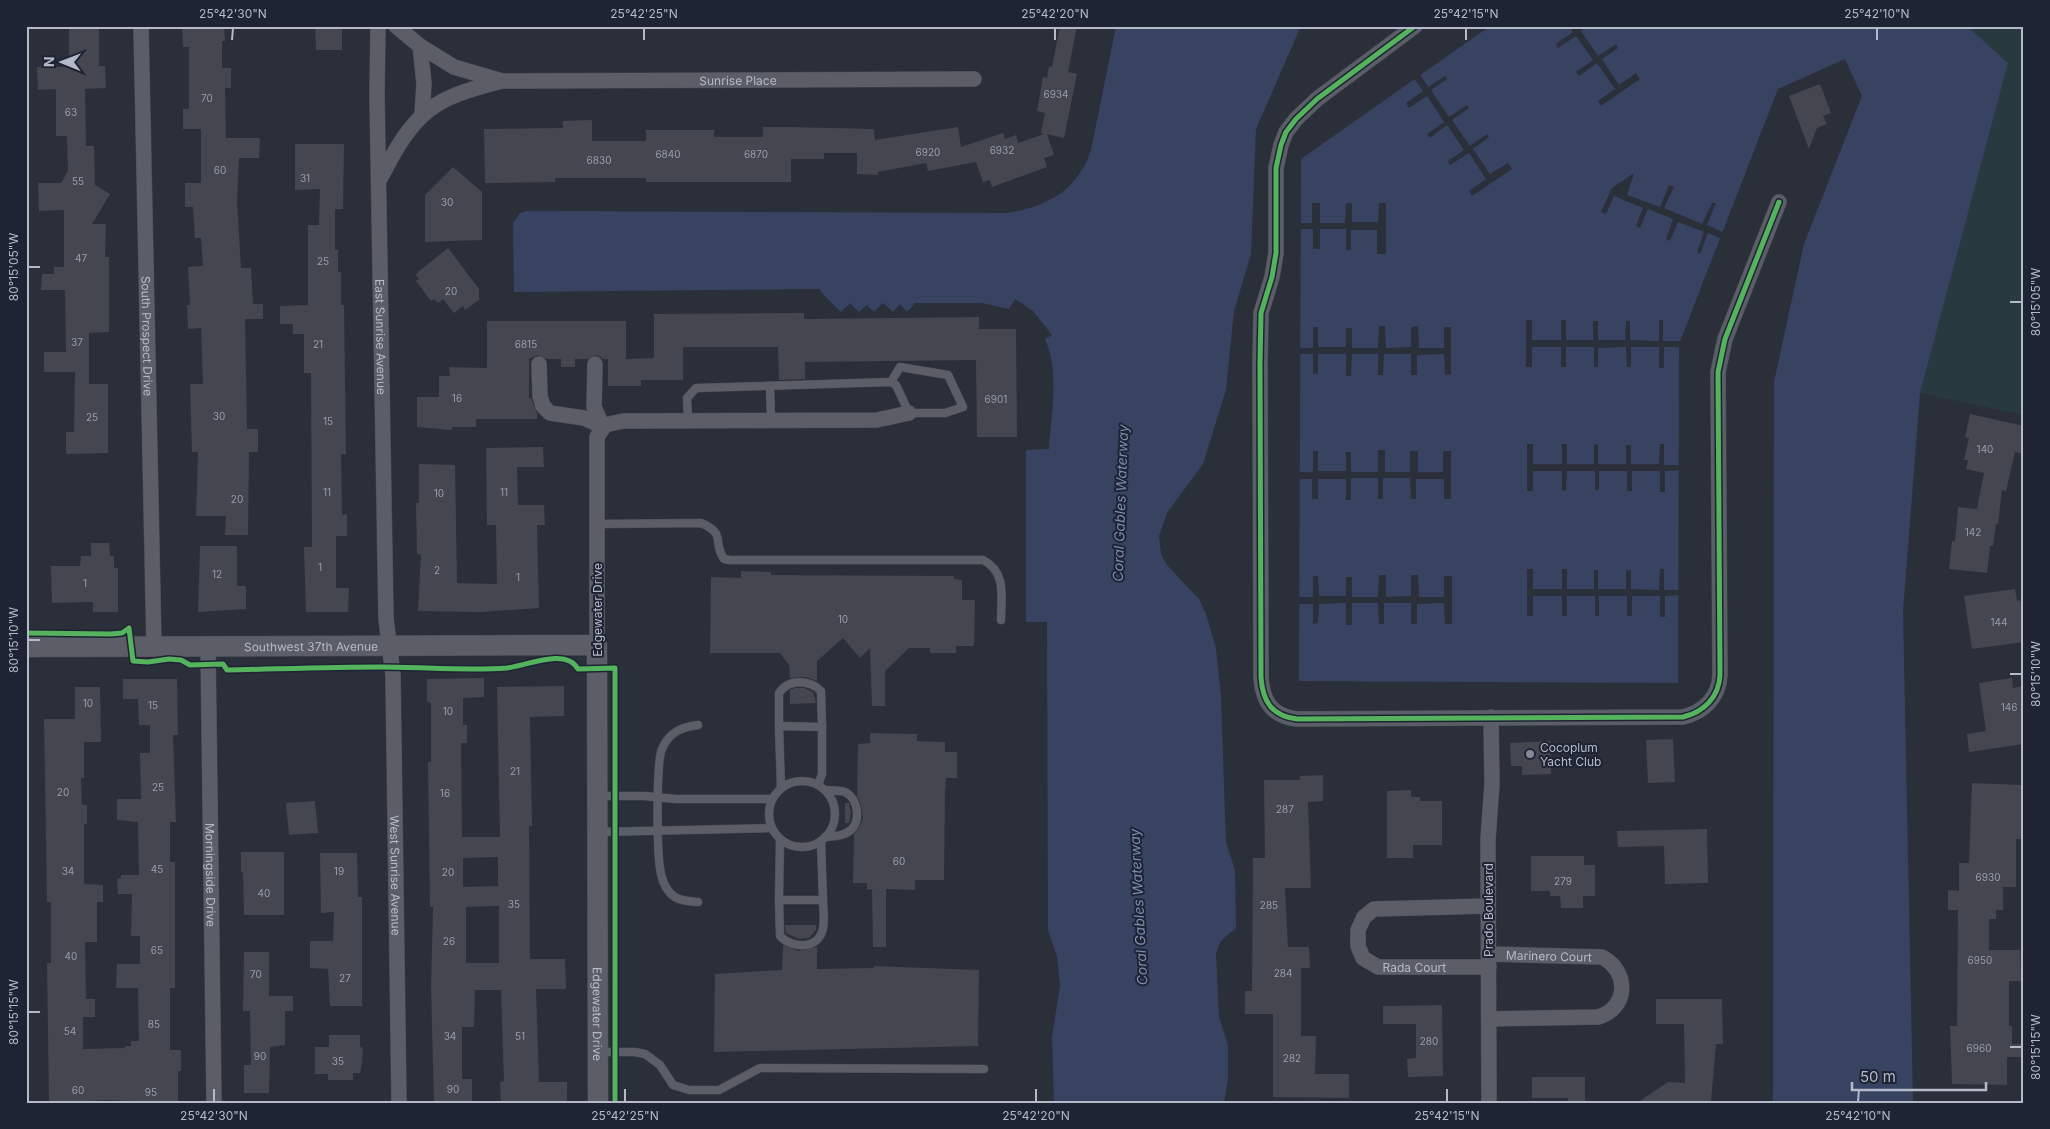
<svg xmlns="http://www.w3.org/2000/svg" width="2050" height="1129" font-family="Inter,sans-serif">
  <rect width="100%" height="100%" fill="#2b2f39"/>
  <!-- green -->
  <path fill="#28393f" d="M1967,26H2024V415L1920,393L2008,63Z"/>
  <!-- water -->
  <g fill="#384362">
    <path d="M1116,26H1301L1256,129L1251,254L1234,311L1226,390L1203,464L1167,513L1159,536L1161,554L1167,565L1199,599L1206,614L1216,648L1221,697L1226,842L1235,870L1236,929C1225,936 1219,941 1216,954L1219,1017L1228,1045V1078L1224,1103H1054L1052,1037L1060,986L1057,956L1048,930L1047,622H1026V450L1049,449C1051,414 1060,372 1045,339L1052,335L1033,311L1015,299L1009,309L982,303H915L907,312L900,304L893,312L883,303L874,312L867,305L859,312L850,303L841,312L821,292L820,289L514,292L513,223L520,213L527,211L1007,213C1047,207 1078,190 1091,150Z"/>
    <path d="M1490,26H1967L2008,63L1920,393L1903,611L1913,1103H1773L1774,382L1804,244L1862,96L1845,59L1778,89L1679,344L1678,683L1299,681L1301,159Z"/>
  </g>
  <!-- pier -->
  <g fill="#2b2f39">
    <path d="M1569,26H1587L1581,31L1598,56L1616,44L1618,48L1602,59L1619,85L1636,73L1640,79L1601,106L1598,101L1615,89L1597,63L1579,76L1576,72L1593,60L1576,36L1558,48L1556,44L1573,32Z"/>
    <path d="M1419,73L1428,87L1445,76L1447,79L1431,90L1449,117L1467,105L1469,108L1452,120L1470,146L1487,134L1489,137L1473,149L1490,174L1508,163L1512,169L1472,196L1469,191L1486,179L1469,153L1450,165L1448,161L1464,150L1447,125L1430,138L1427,134L1444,122L1427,96L1409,108L1406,103L1423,91L1413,77Z"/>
    <path d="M1634,173L1627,195L1660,207L1669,185L1674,187L1664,208L1702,224L1712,203H1716L1707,225L1725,233L1722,239L1708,233L1700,254L1697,252L1704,232L1678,222L1670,241L1666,239L1673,219L1648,209L1640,228L1636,226L1643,208L1614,196L1606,214L1601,212L1612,188Z"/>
    <path d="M1312,203H1320V223H1345L1346,203H1352V222H1378L1379,203H1386V254H1377V230H1351V250H1346V229H1320V249H1313V229H1299V223H1312Z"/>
    <path d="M1526,320H1532V340H1561V320H1566V340H1593V321H1598V340H1625L1626,321H1630V340L1659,341V320H1663V341H1683L1682,347H1664V368H1659V347H1631V367H1627L1626,347L1598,348V367H1594V347H1566V367H1561V347H1532V367H1526Z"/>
    <path d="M1379,326H1385L1386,348L1411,347V327L1418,326L1419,348H1444V327H1451V374L1445,375L1444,354L1417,355V375H1411V354H1384L1383,375H1378V354H1352L1351,376H1346V354H1318V374H1313V354H1298V348H1313V327H1318V347H1346V328H1352V348H1378Z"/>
    <path d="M1527,444H1533V464H1562V444H1567V464H1594V444L1598,445V464H1626V445H1631V464H1659L1660,444H1664V465H1681V470L1665,471V492H1660V471H1632V491H1627V471H1599V490H1595V471H1567L1566,490L1562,491V471H1533V491H1527Z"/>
    <path d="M1378,450H1385V472H1410V451H1418V472H1443V451H1451V499H1444V479H1416V499H1411L1410,478H1383V499H1378V478H1351V500H1346V479H1318V499H1312V479H1298V472H1313V451H1318V471H1346V452H1351V472H1378Z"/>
    <path d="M1527,569H1533V589H1562V569H1567V589H1594V570H1598V589H1626V570H1631V589L1659,590L1660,569H1664V590H1681V595L1665,596V617H1660V596H1632V616H1627V596H1599V616H1595V596H1567V616H1562V596H1533V616H1527Z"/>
    <path d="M1379,575H1386V597L1411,596V575H1418L1419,597H1444V576H1452V624H1445L1444,603L1417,604V624H1411V603H1384V624H1379L1378,603H1352V625H1346V603L1319,604L1318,623L1313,624V604H1297V597H1313V576H1318L1319,596H1346V577H1352V597H1378Z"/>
  </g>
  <!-- building -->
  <g fill="#444750" fill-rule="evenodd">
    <path d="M69,26H99V66H105L106,88L85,89L86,146H94L95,185L110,194L92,224H106L105,257H109V332L89,333V384H108V453L66,454V432H74L75,372H44V352H66L65,290H41L42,274H54V267H64V210L39,211L38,183H61L68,171L67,136H56V89L38,90L37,67H69Z"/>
    <path d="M182,26H224L225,41H222V68H231V88H225L226,138H260L259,158H239L237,201L241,268H251L253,304H263V319H245L247,429H258V452H249L248,535H225L226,516H196L198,452H192L190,384H203L201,328L188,329L187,305H190L188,267L203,266L201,238H195L193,207H185V183H201V129H183V109H189V47H183Z"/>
    <path d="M315,26H342V50H316Z"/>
    <path d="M1060,26H1077L1068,72L1077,74L1064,138L1047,134L1054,155L1044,158L1047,167L992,187L990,180L983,182L976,162L928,171L926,163L878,172V175L857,174V153H824V159H791V182H646V178H555V182L485,183L484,129L563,128V121L592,120V141H646V130H714V137H763V127H790L874,129L875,140L958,127L961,147L1003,133L1005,139L1016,135L1018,143L1044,134L1041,133L1045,113L1037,111L1043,77L1047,78L1049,66L1052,67Z"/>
    <path d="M1820,84L1831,113L1823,116L1827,124L1817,128L1809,149L1789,96Z"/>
    <path d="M295,144H344L343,209H335V250H338V272H341V305H344L346,454H341L342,515L347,514V536H336V588H349L348,612H306L304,547H312L311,373H304V334H293V324H280V306L308,305V225H319L320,189L295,190Z"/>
    <path d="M453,167L482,192V240L425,242V195Z"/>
    <path d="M448,248L479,289V300L465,310L463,306L454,313L443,299L438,303L434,299L431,301L416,281L419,279L416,275L418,272Z"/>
    <path d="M804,313V319L979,317V329H1016L1017,437H977L976,360L805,362V379L779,380L778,347H683V380H641V386H608V359H603L599,356L595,355L587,359H575V367H561V359H547L538,355L529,359V398H531L537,413V419H476V427H452V430L417,427V397H439V376H450L449,367L487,368V321H626V359L654,358V314Z"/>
    <path d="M1970,414L2024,426V454L2015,452L2006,491L2002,490L1998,524H1996L1993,546H1990L1987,573L1949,569L1952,541L1955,542L1958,507L1977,509L1984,473L1966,469L1968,460H1964L1969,438L1965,437Z"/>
    <path d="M543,447L544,467H517L518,505H544L545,525H537L539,608L481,612L418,611L421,554H417L416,503H419V464L455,465L457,583L497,584L496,525H487L486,448Z"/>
    <path d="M91,543H109L110,556H114V568H118V612H93V602L52,603L51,566H80L81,556H91Z"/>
    <path d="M200,546H237V586H246V609L198,612Z"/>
    <path d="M741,571L771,572V575L954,576V579L962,580V600H975L974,646H956V653H930V648H909L885,671V706H872L870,648L860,658L843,638L817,661V681L806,677L790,678L789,665L780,653H710L711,577L741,578Z"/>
    <path d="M2015,589L2017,601L2020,600L2024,628H2021L2023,642L1972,649L1964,596Z"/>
    <path d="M484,678V697L463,698V725H467V743H461L462,837H500L497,687L564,686V716L530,717L532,826H529L530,959H565L566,989H536L539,1082H567V1103H501L500,1082L504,1081L501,990H475L474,1027H462V1079H472V1103L434,1102L431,988L433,907H430L428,762H431V703L427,702V679ZM498,857V886L463,887V858ZM499,906V963H466V907Z"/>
    <path d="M2012,678L2013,688L2024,686V744L1969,752L1967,734L1986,731L1979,683Z"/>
    <path d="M123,679H177L178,735H173L176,822H170V862H175V988H170V1050H181V1071H178V1103L107,1100L53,1103L49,1101L47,963H51V902H47L44,719H75V687H100L101,742H84V778H81L82,805H87V824H84V884L103,885V902H97V942H85L86,999H95V1017H83V1049L125,1048V1046H131V1041H139L138,988H116L117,964H140V936H131L132,894H118L117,879L121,878V875H139L138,822L117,820V799H141L140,753H150V725H139L138,699H123Z"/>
    <path d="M795,688H804L813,692L816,703L790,704V690Z"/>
    <path d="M870,733L917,734V741L945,742V752H957V778H946L945,791L944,880H915V890L886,889V947H873L872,889L867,890V883H853L854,834L860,826L863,818L861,805L857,796L858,744L870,743Z"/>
    <path d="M1673,739L1675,782L1648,783L1646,740Z"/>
    <path d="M1550,741L1551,774L1522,775V766H1511L1510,743Z"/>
    <path d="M1323,775V801L1308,802L1311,888H1285L1288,947H1309L1310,968H1301V1036H1316L1315,1074H1349V1098L1273,1097V1014H1245V991H1252L1253,858H1265L1264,780H1300V776Z"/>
    <path d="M1972,783L2023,785L2021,839H2016V887H2003V910H1996V919H1989V950H2020L2021,981H2009V1026H2012V1044H2024V1057H2007V1085L1952,1084L1950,1026H1957L1958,910H1948V890L1959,891V863H1969Z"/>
    <path d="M1411,790V797H1420V801H1442V845H1413V858H1387V791Z"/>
    <path d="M315,801L318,833L289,835L286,803Z"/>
    <path d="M845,803H849L851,812L849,823H845Z"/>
    <path d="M1707,829L1708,883L1665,884L1664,846L1618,847L1617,831Z"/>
    <path d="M241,852H284V915H244L243,872H241Z"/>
    <path d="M320,853H357L358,897H362V1006H330L328,969L310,968V941H333L334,912L321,913Z"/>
    <path d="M1531,856H1584V865H1595V896H1583V908H1561L1560,896H1550V891H1531Z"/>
    <path d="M785,925H816V930L809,938L799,939L786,933Z"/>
    <path d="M783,945L798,951L817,947V969L874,968V966L979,970L978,1046L714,1052L715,974L782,970Z"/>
    <path d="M244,952H269V996H293V1011H285V1045L270,1047L269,1093H244V1065H251L250,1011H243Z"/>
    <path d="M1656,999H1722L1723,1044H1716L1711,1102L1637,1103L1668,1082L1685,1083L1684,1024H1656Z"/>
    <path d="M1442,1005L1443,1076L1408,1077L1407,1059L1416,1058V1024H1383V1006Z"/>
    <path d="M329,1035H360V1047L363,1048L362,1063L360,1073H353V1080H328V1074H315V1047H329Z"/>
    <path d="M1532,1077H1585V1103H1568V1098H1532Z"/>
  </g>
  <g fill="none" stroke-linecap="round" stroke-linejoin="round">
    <defs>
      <g id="service">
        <path d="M770,386L771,419"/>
        <path d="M688,420L687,398L696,388L891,382L896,385L909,413H945L963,407L948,375L900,367L891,382"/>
        <path d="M597,524L701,523C727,534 712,542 724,559L730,560H983C1007,572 1001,597 1001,620"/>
        <path d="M779,726V693C789,678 810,680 821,691L822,727"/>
        <circle cx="802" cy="814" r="33"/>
        <path d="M781,788L779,726L822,727V774L818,785"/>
        <path d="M825,790C831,791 839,790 845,792C859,799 862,824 848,832C841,837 833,836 825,837"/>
        <path d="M598,796H644L676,799H772"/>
        <path d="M599,832L771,828"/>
        <path d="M780,839L779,900H823L821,841"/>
        <path d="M779,900L780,936C792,949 819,950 823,928C825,919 823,909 823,900"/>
        <path d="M698,902C688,901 677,901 670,893C664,886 661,877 660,868C657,850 656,762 662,749C669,732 682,727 698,725"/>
        <path d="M600,1052H635L645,1054L660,1065L673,1085L689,1090H719L760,1068L984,1069"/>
      </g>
      <g id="minor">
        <path id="s1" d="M141,26L154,646"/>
        <path id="s2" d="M378,26L377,94L386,619L393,675L399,1103"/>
        <path d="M1415,26L1317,99L1296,119L1286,132L1281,145L1276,168V253L1272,277L1261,313L1260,363L1261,678C1263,702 1272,716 1297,719L1683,717C1704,712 1719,697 1720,675L1718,372L1725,339L1779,202"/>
        <path d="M420,46L424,83L422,115"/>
        <path id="s3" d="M502,81L974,79"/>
        <path d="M380,179C391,158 403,134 421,117C441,96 475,88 502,81L454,67L420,46L396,26"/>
        <path d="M539,364L540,396L543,406L550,413L584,418L603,427"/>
        <path d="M595,364L594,407L603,427"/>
        <path d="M597,645V437L605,425L623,421L877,420L909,413"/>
        <path id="s4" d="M208,646L214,1103"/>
        <path id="s5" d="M1488,906L1374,909L1364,917L1358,930V946L1363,958L1378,967H1489"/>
        <path id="s6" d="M1488,954L1602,957C1629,971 1629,1008 1598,1017L1489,1019"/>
        <path d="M1489,1103L1488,839L1492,784L1491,717"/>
      </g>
      <g id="tertiary">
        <path id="s7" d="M26,647L597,645L598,1103"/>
      </g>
    </defs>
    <!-- service casing -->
    <use href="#service" stroke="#474a52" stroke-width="9"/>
    <!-- minor casing -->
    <use href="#minor" stroke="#474a52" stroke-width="16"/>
    <!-- tertiary casing -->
    <use href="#tertiary" stroke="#474a52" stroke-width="21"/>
    <!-- service -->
    <use href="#service" stroke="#5b5e67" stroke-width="8"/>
    <!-- minor -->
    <use href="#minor" stroke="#5b5e67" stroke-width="15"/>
    <!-- tertiary -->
    <use href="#tertiary" stroke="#5b5e67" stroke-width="20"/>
    <defs>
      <g id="cycleway">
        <path d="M1415,26L1317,99L1296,119L1286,132L1281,145L1276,168V253L1272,277L1261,313L1260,363L1261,678C1263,702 1272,716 1297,719L1683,717C1704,712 1719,697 1720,675L1718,372L1725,339L1779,202"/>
        <path d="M26,633L111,634L122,633L129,628L133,661L148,662L169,659L181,660L190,665L223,664L227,670C278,669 330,667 382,667C423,667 466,671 507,668C526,666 566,647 578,669L615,668V1103"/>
      </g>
    </defs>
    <!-- cycleway casing -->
    <use href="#cycleway" stroke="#1e2434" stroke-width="8"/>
    <!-- cycleway -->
    <use href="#cycleway" stroke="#56b35d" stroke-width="5"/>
  </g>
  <!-- ticks -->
  <path fill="none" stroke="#b5baca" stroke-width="2" d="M232,40L233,28M644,40V28M1055,40V28M1466,40V28M1877,40V28M28,267H40M2010,302H2022M28,640H40M2010,674H2022M28,1012H40M2010,1047H2022M214,1102V1089M625,1102V1089M1036,1102V1089M1447,1102V1089M1858,1102L1859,1089"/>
  <!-- markers -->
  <circle fill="#858997" stroke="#1e2434" stroke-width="2" cx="1530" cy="754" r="5"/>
  <g text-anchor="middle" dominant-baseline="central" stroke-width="4" stroke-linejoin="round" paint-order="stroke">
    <!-- number labels -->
    <g font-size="10" fill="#999dac">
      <text x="1056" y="94">6934</text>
      <text x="207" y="98">70</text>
      <text x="71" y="112">63</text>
      <text x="1002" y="150">6932</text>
      <text x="928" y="152">6920</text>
      <text x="668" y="154">6840</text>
      <text x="756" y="154">6870</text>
      <text x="599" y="160">6830</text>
      <text x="220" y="170">60</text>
      <text x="305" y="178">31</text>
      <text x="78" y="181">55</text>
      <text x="447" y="202">30</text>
      <text x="81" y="258">47</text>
      <text x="323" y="261">25</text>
      <text x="451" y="291">20</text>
      <text x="77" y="342">37</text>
      <text x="318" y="344">21</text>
      <text x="526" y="344">6815</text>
      <text x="457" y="398">16</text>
      <text x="996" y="399">6901</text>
      <text x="219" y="416">30</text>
      <text x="92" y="417">25</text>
      <text x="328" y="421">15</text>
      <text x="1985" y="449">140</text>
      <text x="327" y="492">11</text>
      <text x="504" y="492">11</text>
      <text x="439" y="493">10</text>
      <text x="237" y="499">20</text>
      <text x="1973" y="532">142</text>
      <text x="320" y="567">1</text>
      <text x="437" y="570">2</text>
      <text x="217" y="574">12</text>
      <text x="518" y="577">1</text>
      <text x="85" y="583">1</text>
      <text x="843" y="619">10</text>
      <text x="1999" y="622">144</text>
      <text x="88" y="703">10</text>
      <text x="153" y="705">15</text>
      <text x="2009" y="707">146</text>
      <text x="448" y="711">10</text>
      <text x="515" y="771">21</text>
      <text x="158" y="787">25</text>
      <text x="63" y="792">20</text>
      <text x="445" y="793">16</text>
      <text x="1285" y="809">287</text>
      <text x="899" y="861">60</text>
      <text x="157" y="869">45</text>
      <text x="68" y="871">34</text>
      <text x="339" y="871">19</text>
      <text x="448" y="872">20</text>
      <text x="1988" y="877">6930</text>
      <text x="1563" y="881">279</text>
      <text x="264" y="893">40</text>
      <text x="514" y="904">35</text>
      <text x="1269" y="905">285</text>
      <text x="449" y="941">26</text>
      <text x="157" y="950">65</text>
      <text x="71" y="956">40</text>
      <text x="1980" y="960">6950</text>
      <text x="1283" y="973">284</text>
      <text x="256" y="974">70</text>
      <text x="345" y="978">27</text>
      <text x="154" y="1024">85</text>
      <text x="70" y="1031">54</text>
      <text x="450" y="1036">34</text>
      <text x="520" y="1036">51</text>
      <text x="1429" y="1041">280</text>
      <text x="1979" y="1048">6960</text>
      <text x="260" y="1056">90</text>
      <text x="1292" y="1058">282</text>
      <text x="338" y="1061">35</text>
      <text x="453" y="1089">90</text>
      <text x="78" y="1090">60</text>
      <text x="151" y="1092">95</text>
    </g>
    <!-- street labels -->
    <g font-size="12" fill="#b5baca" stroke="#1e2434">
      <text stroke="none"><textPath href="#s3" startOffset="236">Sunrise Place</textPath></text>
      <text stroke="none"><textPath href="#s1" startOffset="310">South Prospect Drive</textPath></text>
      <text stroke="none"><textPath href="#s2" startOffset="311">East Sunrise Avenue</textPath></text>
      <text transform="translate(597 610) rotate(-90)">Edgewater Drive</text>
      <text stroke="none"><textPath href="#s7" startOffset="285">Southwest 37th Avenue</textPath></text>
      <text stroke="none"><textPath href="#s4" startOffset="229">Morningside Drive</textPath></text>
      <text stroke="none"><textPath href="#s2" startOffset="850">West Sunrise Avenue</textPath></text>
      <text transform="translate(1488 910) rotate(-90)">Prado Boulevard</text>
      <text stroke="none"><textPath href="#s6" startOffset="61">Marinero Court</textPath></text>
      <text stroke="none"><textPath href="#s5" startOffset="224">Rada Court</textPath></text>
      <text stroke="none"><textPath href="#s7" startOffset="940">Edgewater Drive</textPath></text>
    </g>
    <!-- poi labels -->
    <g font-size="12" fill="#b5baca" stroke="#1e2434" text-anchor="start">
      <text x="1540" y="747">Cocoplum<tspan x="1540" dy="14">Yacht Club</tspan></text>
    </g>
    <!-- water labels -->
    <g font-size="14" font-style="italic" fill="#7d8cb1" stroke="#1e2434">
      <text transform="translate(1120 503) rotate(-88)">Coral Gables Waterway</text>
      <text transform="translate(1138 907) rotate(-93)">Coral Gables Waterway</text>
    </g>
  </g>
  <!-- border -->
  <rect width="2050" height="1129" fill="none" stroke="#1e2434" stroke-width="55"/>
  <!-- north arrow -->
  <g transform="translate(62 62) rotate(271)" stroke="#1e2434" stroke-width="4" paint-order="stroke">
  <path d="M0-4L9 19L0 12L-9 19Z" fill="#b5baca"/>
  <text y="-8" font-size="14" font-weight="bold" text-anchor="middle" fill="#b5baca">N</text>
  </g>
  <!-- scale -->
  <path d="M1852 1082v8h134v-8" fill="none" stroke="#b5baca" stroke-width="2.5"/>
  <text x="1860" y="1082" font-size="15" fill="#b5baca" stroke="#1e2434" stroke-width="4" paint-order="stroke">50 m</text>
  <rect x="28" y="28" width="1994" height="1074" fill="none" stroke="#b5baca" stroke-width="2"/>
  <g font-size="12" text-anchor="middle" fill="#b5baca">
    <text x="233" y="18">25°42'30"N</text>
    <text x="644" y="18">25°42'25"N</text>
    <text x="1055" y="18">25°42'20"N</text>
    <text x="1466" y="18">25°42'15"N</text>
    <text x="1877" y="18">25°42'10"N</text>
    <text transform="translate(14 267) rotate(-90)" y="4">80°15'05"W</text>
    <text transform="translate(2036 302) rotate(-90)" y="4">80°15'05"W</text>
    <text transform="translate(14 640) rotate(-90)" y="4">80°15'10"W</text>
    <text transform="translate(2036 674) rotate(-90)" y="4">80°15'10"W</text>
    <text transform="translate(14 1012) rotate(-90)" y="4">80°15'15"W</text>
    <text transform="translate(2036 1047) rotate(-90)" y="4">80°15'15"W</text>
    <text x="214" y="1120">25°42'30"N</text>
    <text x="625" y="1120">25°42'25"N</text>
    <text x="1036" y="1120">25°42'20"N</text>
    <text x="1447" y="1120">25°42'15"N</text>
    <text x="1858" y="1120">25°42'10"N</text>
  </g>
</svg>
